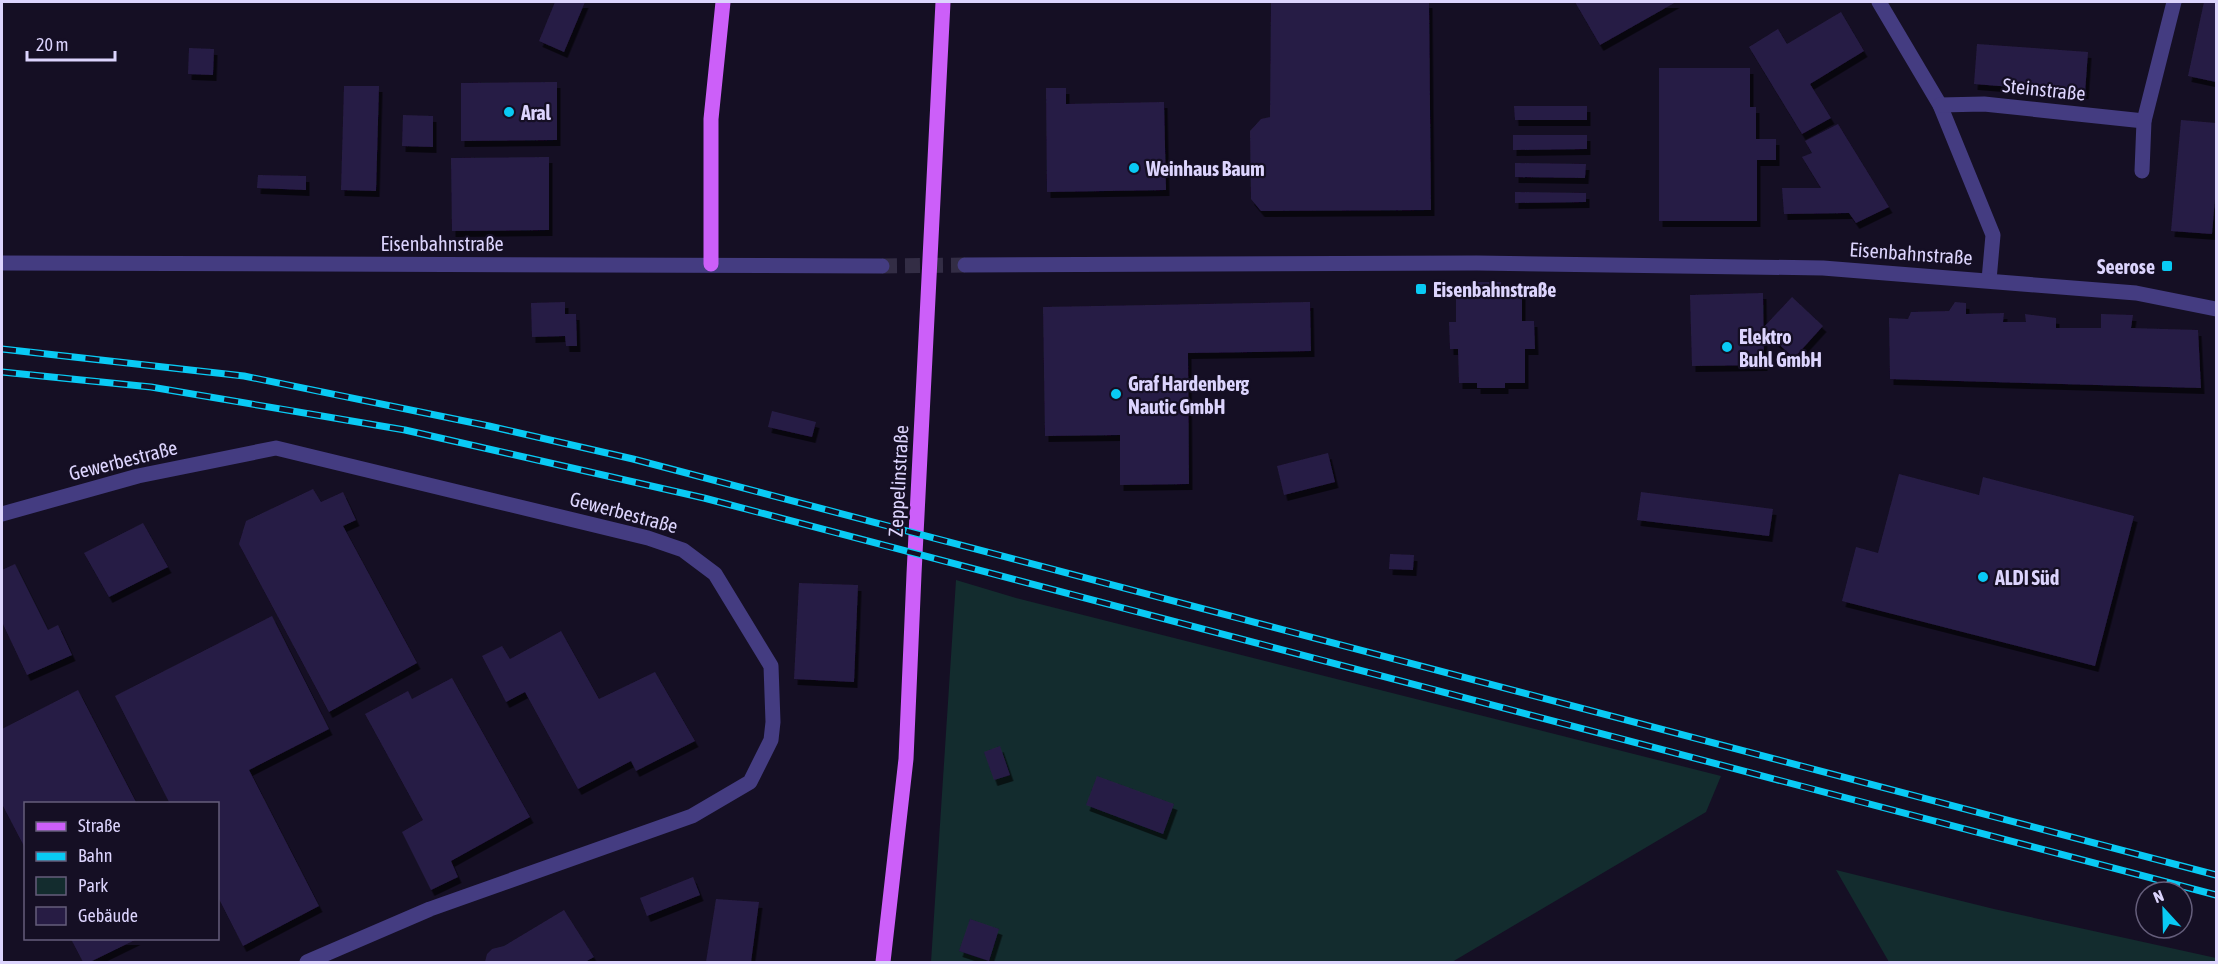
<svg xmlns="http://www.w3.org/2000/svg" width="2218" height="964" font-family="'Asap Condensed',sans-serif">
  <defs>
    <filter id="shadow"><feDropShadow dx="3.5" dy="6" stdDeviation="0" flood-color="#0009"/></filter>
  </defs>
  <rect width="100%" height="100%" fill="#150f24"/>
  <!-- green -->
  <g fill="#132c2e">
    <path d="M956,580L1016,598L1721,776L1706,812L1452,962H931Z"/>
    <path d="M1836,870L1994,909L2216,958V962H1889Z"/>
  </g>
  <!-- building -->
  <g fill="#271c44" filter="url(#shadow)">
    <path d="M555,2H585L564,52L539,41Z"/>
    <path d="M1271,2H1429L1431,210L1261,211L1251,199L1250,131L1261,119L1270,117Z"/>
    <path d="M1575,2H1676L1600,45Z"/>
    <path d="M2204,2H2216V82L2188,76Z"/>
    <path d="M1841,12L1864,51L1810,84L1831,118L1802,134L1749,47L1778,29L1787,44Z"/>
    <path d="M1977,44L2088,52L2085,93L1974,84Z"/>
    <path d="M189,48L214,49L213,75L188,74Z"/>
    <path d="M1659,68H1750V107H1756V139H1776V160H1757V221H1659Z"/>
    <path d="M557,82V140L461,141V83Z"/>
    <path d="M344,86H379L376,191L341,190Z"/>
    <path d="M1046,88H1066V104L1164,102L1166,190L1047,192Z"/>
    <path d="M1514,106H1587V120H1515Z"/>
    <path d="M403,115L433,116V147L402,146Z"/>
    <path d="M2181,120L2216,123V187L2212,234L2171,231Z"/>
    <path d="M1838,124L1889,207L1856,223L1849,213L1784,214L1782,188H1821L1802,157L1812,153L1805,141Z"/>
    <path d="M1513,135H1587V149L1513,150Z"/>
    <path d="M549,157V230L452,231L451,158Z"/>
    <path d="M1515,163L1586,164L1585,178L1515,177Z"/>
    <path d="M258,175L306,176V190L257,188Z"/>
    <path d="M1515,192L1586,193V202L1515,203Z"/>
    <path d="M1474,282H1501V287H1522V321H1534L1535,349H1525V383H1505V388H1477V383H1459L1458,349H1450L1449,322H1456V287H1474Z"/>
    <path d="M1763,293L1764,365L1692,366L1690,295Z"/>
    <path d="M1792,297L1823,326L1794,358L1762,329Z"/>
    <path d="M565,302V314H576L577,346H566L565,336L532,337L531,303Z"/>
    <path d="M1310,302L1311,351L1188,353L1189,484L1120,485V435L1045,436L1043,307Z"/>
    <path d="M1955,302L1966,303V314L2004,313L2003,322H2026L2025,314L2056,318V328H2101V314L2133,315L2131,328L2198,330L2201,388L1890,379L1889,318L1908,319L1911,312L1949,311Z"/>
    <path d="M772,411L816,422L812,437L768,427Z"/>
    <path d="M1328,453L1335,482L1284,495L1277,466Z"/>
    <path d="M1899,474L1979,495L1983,477L2134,516L2095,666L1842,601L1856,547L1878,553Z"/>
    <path d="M313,489L321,502L343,492L356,520L343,526L417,663L329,712L239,544L246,521Z"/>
    <path d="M1641,492L1773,509L1769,536L1637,520Z"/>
    <path d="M143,523L168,567L109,597L84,553Z"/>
    <path d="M1390,554L1414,555L1413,570L1389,569Z"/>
    <path d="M15,564L48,630L58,625L72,655L27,675L2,622V570Z"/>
    <path d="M799,583L858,585L854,682L794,679Z"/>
    <path d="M272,616L329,729L249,770L319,906L243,946L218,897V804H170L115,696Z"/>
    <path d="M561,631L599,699L655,672L695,741L636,771L631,761L578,789L525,692L506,702L482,656L502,646L510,659Z"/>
    <path d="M452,678L530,817L451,861L458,877L431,890L402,832L423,820L365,714L408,691L412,699Z"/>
    <path d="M78,690L137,804H26V850L2,804V729Z"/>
    <path d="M1000,746L1010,775L994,780L984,752Z"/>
    <path d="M1097,776L1174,804L1163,834L1086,805Z"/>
    <path d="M693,877L700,895L647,916L640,898Z"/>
    <path d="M716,899L759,902L751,962H706Z"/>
    <path d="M564,910L594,957L585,962H485L487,954L492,949L504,946Z"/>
    <path d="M970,919L999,929L989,961L959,951Z"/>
    <path d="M71,939H137L90,962H83Z"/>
  </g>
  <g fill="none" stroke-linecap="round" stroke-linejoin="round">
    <!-- minor-tunnel -->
    <path stroke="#332d45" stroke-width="15" stroke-dasharray="15 8" stroke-linecap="butt" d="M882,266L965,265"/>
    <!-- minor -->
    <g stroke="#443c81" stroke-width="15">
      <path d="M1879,2L1940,105L1993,235L1989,280"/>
      <path d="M1940,105L1984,104L2144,121"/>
      <path d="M2142,171L2144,121L2174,2"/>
      <path d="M2,263L882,266"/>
      <path d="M965,265L1477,263L1823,268L2136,293L2216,309"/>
      <path d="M2,514L138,476L276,448L648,538L683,550L715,574L771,666L773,722L771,740L750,782L692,816L430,909L307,962"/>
    </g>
    <!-- major -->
    <g stroke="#cc5ff9" stroke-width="15">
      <path d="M711,264V119L723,2"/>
      <path d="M883,962L906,759L914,574L943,2"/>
    </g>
    <defs>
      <g id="rail">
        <path d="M2,349L244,376L489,426L633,459L2216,875"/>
        <path d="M2,372L151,387L405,430L704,498L2216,895"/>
      </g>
    </defs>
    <!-- rail casing -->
    <use href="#rail" stroke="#09caf4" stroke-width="7"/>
    <!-- rail -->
    <use href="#rail" stroke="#150f24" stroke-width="4.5" stroke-dasharray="14" stroke-linecap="butt"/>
  </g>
  <!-- markers -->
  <g fill="#09caf4" stroke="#150f24" stroke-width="2">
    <circle cx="509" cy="112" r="6"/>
    <circle cx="1134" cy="168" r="6"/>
    <rect x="2161" y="260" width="12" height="12" rx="3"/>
    <rect x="1415" y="283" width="12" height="12" rx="3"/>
    <circle cx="1727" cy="347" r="6"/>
    <circle cx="1116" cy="394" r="6"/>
    <circle cx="1983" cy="577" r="6"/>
  </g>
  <g text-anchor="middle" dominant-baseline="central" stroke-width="4.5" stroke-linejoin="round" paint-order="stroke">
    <!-- street labels -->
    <g font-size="20" fill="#dcd4fd" stroke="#150f24">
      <text transform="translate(2044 89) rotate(6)">Steinstraße</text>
      <text x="442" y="243">Eisenbahnstraße</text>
      <text transform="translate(1911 253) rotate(4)">Eisenbahnstraße</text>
      <text transform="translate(123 460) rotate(-14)">Gewerbestraße</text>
      <text transform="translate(898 481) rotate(-87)">Zeppelinstraße</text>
      <text transform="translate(624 512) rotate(15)">Gewerbestraße</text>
    </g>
    <!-- poi labels -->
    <g font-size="20" font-weight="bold" fill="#dcd4fd" stroke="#150f24" text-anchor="start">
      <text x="521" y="112">Aral</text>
      <text x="1146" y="168">Weinhaus Baum</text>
      <text x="2155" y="266" text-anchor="end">Seerose</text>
      <text x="1433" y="289">Eisenbahnstraße</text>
      <text x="1739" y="336">Elektro<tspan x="1739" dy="23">Buhl GmbH</tspan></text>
      <text x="1128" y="383">Graf Hardenberg<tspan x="1128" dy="23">Nautic GmbH</tspan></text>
      <text x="1995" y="577">ALDI Süd</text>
    </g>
  </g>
  <!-- border -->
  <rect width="2218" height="964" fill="none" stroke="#dcd4fd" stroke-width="6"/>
  <!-- legend -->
  <rect x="24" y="802" width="195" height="138" fill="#150f24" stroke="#655e7b" stroke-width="1.5"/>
  <rect x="36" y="822" width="30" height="9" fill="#cc5ff9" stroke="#655e7b" stroke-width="1.5"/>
  <text x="78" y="832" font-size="18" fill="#dcd4fd">Straße</text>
  <rect x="36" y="852" width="30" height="9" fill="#09caf4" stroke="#655e7b" stroke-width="1.5"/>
  <text x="78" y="862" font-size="18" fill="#dcd4fd">Bahn</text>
  <rect x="36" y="877" width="30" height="18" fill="#132c2e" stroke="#655e7b" stroke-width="1.5"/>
  <text x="78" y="892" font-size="18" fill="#dcd4fd">Park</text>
  <rect x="36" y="907" width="30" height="18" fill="#271c44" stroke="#655e7b" stroke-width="1.5"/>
  <text x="78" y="922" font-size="18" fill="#dcd4fd">Gebäude</text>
  <!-- north arrow -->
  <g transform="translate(2164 910) rotate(338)"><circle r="28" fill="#150f24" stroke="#655e7b" stroke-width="1.5"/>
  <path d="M0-4.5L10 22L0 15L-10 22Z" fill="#09caf4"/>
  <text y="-9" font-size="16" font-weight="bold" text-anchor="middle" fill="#dcd4fd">N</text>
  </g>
  <!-- scale -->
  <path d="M27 51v9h88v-9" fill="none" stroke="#dcd4fd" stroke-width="3"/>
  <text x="36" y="51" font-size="18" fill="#dcd4fd" stroke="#150f24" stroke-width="4.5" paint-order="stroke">20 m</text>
</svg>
